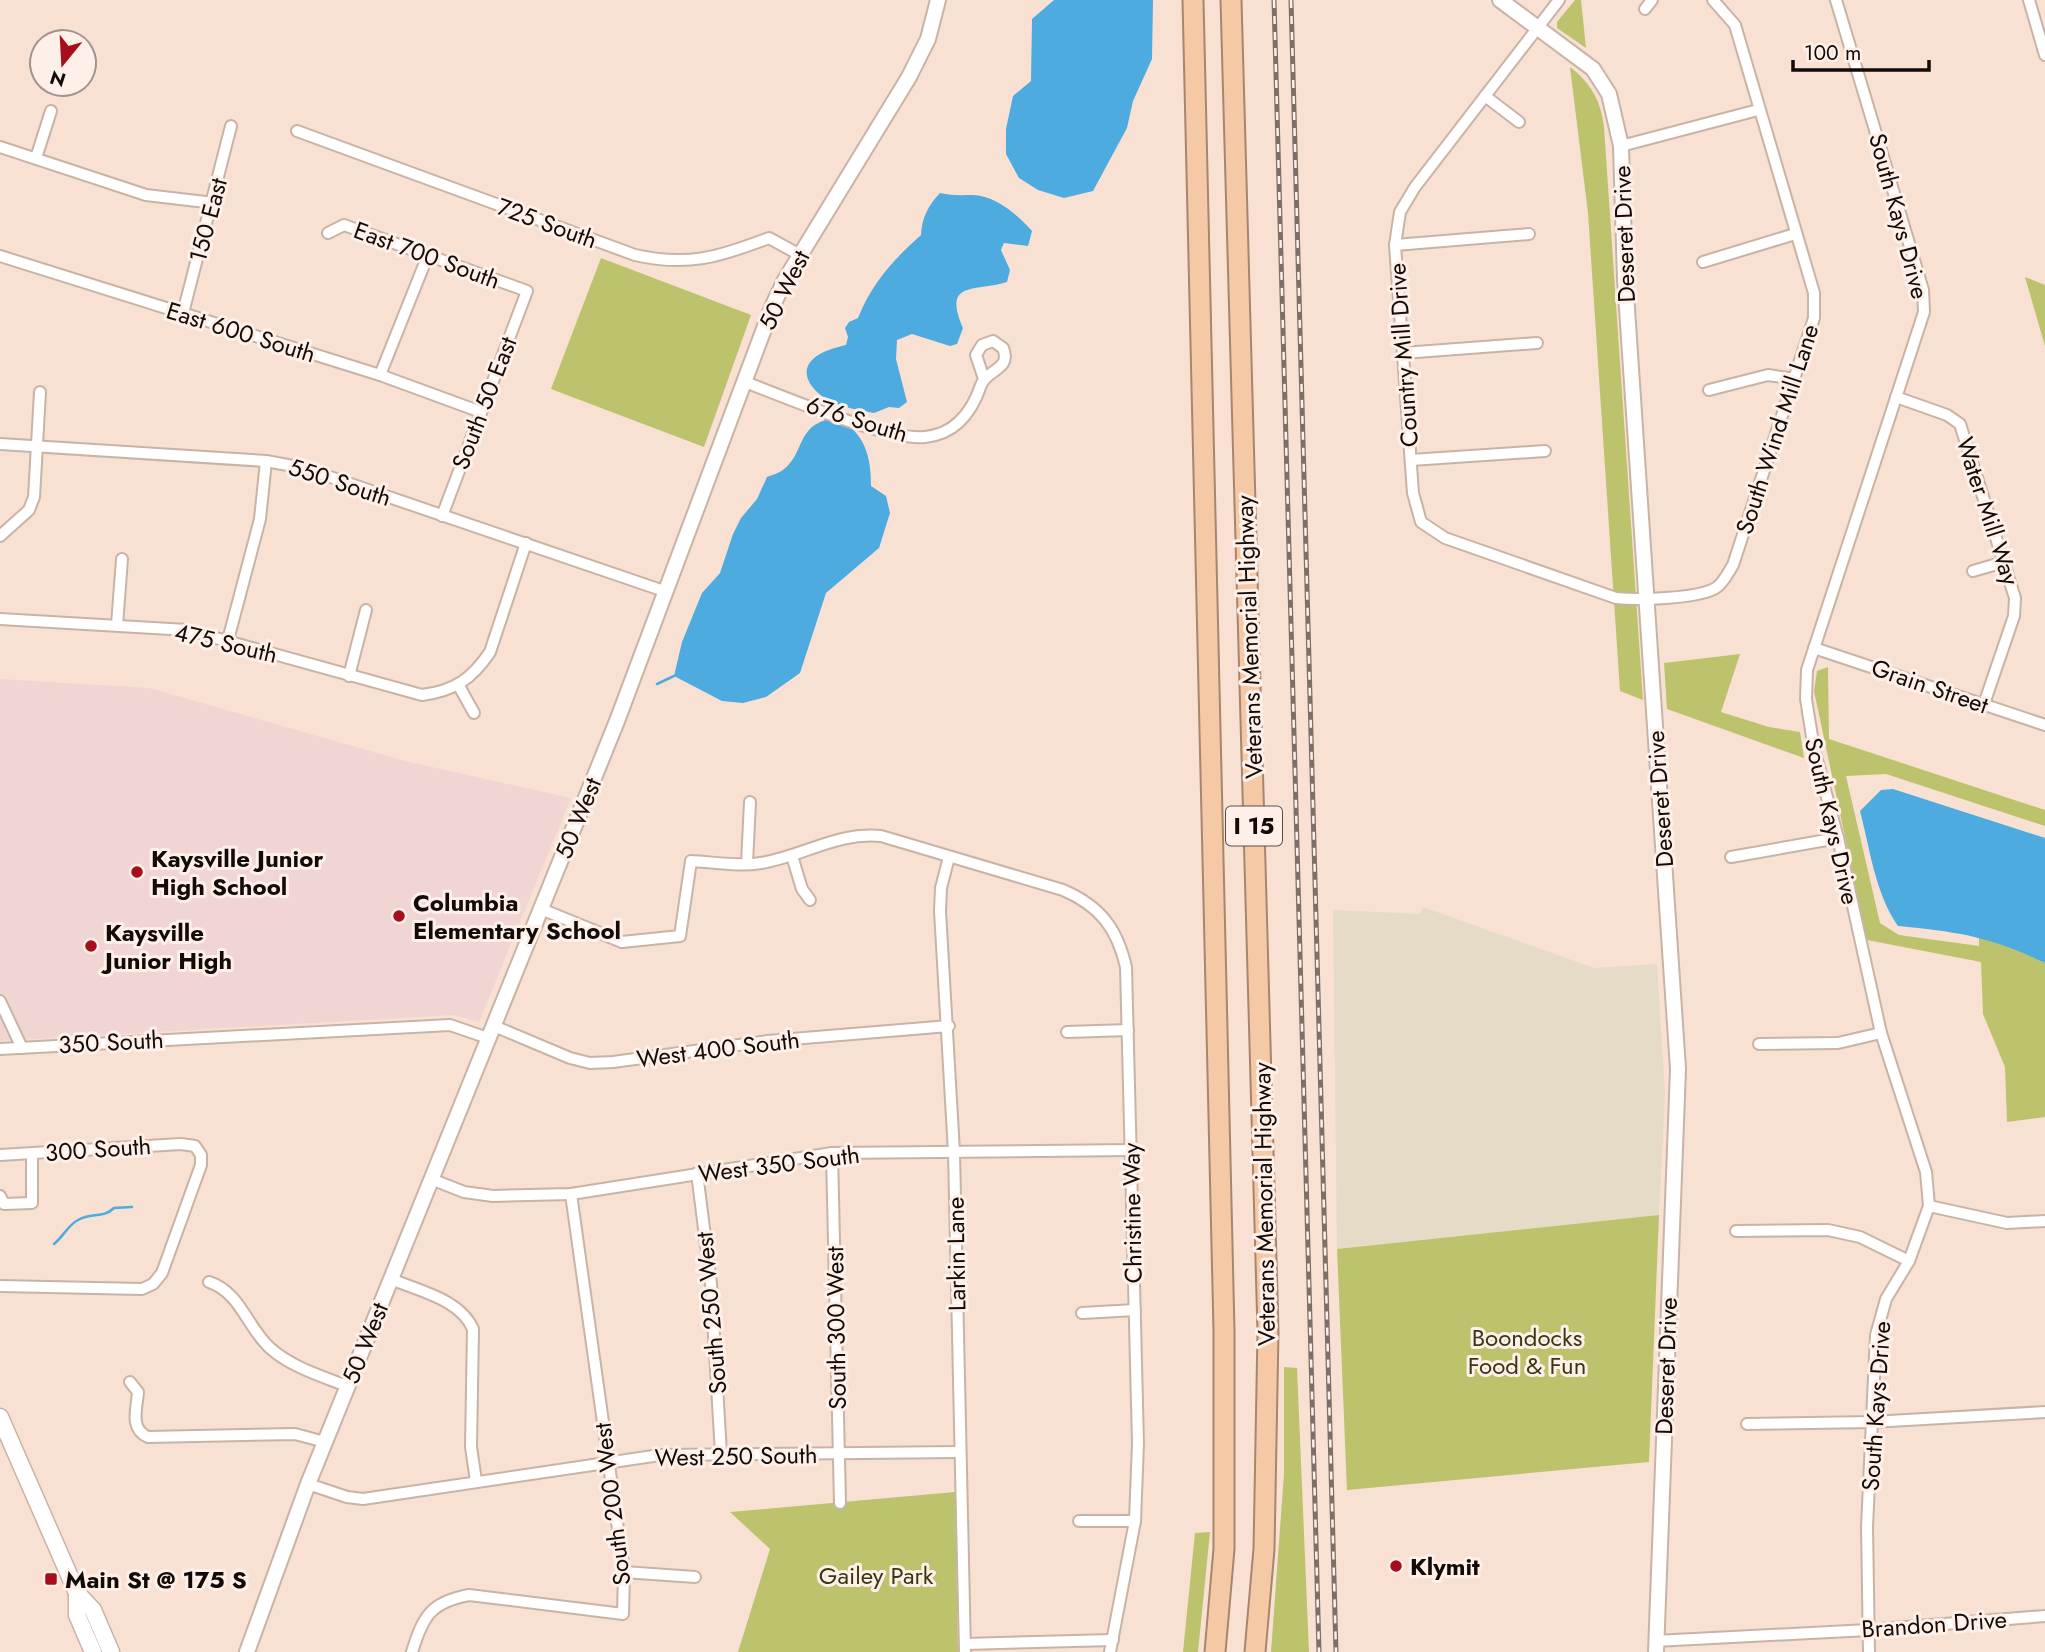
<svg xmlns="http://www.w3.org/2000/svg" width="2045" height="1652" font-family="Jost,sans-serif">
  <rect width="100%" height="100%" fill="#f8e1d3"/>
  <!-- industrial -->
  <path fill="#e6dbc6" d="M1423,907L1594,968L1657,964L1665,1095L1659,1215L1337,1249L1333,910L1420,914Z"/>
  <!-- education -->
  <path fill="#f0d5d3" d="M0,679L149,688L405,761L571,798L479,1022L454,1015L0,1041Z"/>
  <!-- green -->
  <g fill="#bdc26d">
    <path d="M1575,0H1581L1586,48L1557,28V22Z"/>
    <path d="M1570,67C1591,83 1601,101 1604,127L1643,700L1620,691L1588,213Z"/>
    <path d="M601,258L751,315L704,447L551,389Z"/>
    <path d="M2025,277L2045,285V347V346Z"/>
    <path d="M1740,654L1721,712L1769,727L1800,732L1804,758L1667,709L1664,663Z"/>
    <path d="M1828,667L1829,739L2045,810V826L1886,774L1846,776L1880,923L1899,935L1979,946V937L2009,945L2045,963V1117L2007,1122L2005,1067L1983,1014L1981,962L1867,940L1814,691L1817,671Z"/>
    <path d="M1659,1215L1649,1462L1347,1490L1337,1249Z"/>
    <path d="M1284,1367L1297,1368L1309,1652H1271L1284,1474Z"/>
    <path d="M955,1492L958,1652H738L770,1549L730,1512Z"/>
    <path d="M1210,1532L1198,1652H1183L1195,1533Z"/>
  </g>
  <!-- water -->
  <g fill="#4eabdf">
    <path d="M1054,0H1153L1152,59L1133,101L1127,128L1093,191L1064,198L1038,190L1019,178L1006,154V129L1013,96L1031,81L1032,19Z"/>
    <path d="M940,193C953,196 962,195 974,195C996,196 1019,216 1032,231L1028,246L1004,243L1001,250L1010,270L1007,282C975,292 942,280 963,328L957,344L950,346L912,334L897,340L896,359L907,402L899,408L889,407L874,413C861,410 844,408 832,402C812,393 793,369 820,354C827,350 837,347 846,345L848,337L845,328L849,322L858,318C872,283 893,260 921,235C922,217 928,206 940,193Z"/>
    <path d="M836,418C865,432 871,456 871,486L886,496L890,513L879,548L826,593L800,673L766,697L743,703L722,701L674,676L682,642L702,593L720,573L733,534L741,518L757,499L767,477C772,475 779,473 783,470C806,453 795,423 836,418Z"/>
    <path d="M1893,789L2045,838V963C1989,936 1958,932 1898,926C1875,893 1870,849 1860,811L1881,790Z"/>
  </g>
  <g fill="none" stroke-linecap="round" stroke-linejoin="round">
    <!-- stream -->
    <g stroke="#4eabdf" stroke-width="2.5">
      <path d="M657,684L674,676"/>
      <path d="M54,1244C63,1237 68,1225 78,1220C91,1212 103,1219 114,1208L132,1207"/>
    </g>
    <defs>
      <g id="minor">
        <path d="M1559,0L1415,187L1400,212L1395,245L1413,493L1421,522L1445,538L1616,598C1638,600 1701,599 1717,587C1724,582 1729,571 1733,565L1814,318V293L1735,25L1713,0"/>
        <path d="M1836,0L1923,290L1924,312L1807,670L1806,699L1814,749L1838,838L1881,1033L1926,1172L1929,1206L1909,1261L1886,1299L1876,1335L1867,1527L1869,1652"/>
        <path d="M2029,0L2045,55"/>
        <path d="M1645,9L1652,0"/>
        <path d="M1485,96L1519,122"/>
        <path d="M297,131L635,255C688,267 719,257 769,238L800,255"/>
        <path d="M1621,146L1758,110"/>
        <path d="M0,147L146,195L214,203"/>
        <path d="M36,158L51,111"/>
        <path d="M328,233L344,225L527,291L442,516"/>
        <path d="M1395,245L1529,234"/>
        <path d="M0,256L380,375L481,412"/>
        <path d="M1703,262L1795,234"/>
        <path d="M183,313L231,126"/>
        <path d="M1403,353L1537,343"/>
        <path d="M380,375L428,255"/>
        <path d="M745,382C785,397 887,441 925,437C955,434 972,412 981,385C987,369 1012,370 1003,348L993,341L982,345L976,355L984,379"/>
        <path d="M1709,390L1768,375L1795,379"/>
        <path d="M1896,397L1947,415L1960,424L2015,598L2014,616L1984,704"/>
        <path d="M0,444L266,461L304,468L667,592"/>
        <path d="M1411,460L1545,451"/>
        <path d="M0,536L29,510L34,497L40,392"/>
        <path d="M1973,571L2004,562"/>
        <path d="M0,619L187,630L422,695C454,691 472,679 490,652L526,543"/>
        <path d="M117,625L122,559"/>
        <path d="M228,640L260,519L266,461"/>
        <path d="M1814,648L2045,725"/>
        <path d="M349,676L366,610"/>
        <path d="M459,686L474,713"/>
        <path d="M792,856L802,889L810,900"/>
        <path d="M949,857L941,888L940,911L954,1152L965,1652"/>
        <path d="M1731,857L1838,838"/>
        <path d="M747,863L750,802"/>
        <path d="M541,909L622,942L680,936L691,861C713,862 739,867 761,863C804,856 836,832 881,836L1063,890C1100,906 1117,928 1126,967L1138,1443L1135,1521L1110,1652"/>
        <path d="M0,1001L22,1048"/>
        <path d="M494,1026L570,1058L590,1063L613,1062L768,1041L949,1026"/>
        <path d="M1067,1032L1128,1030"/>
        <path d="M1759,1044L1838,1043L1881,1033"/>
        <path d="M0,1049L450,1025L488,1038"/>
        <path d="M832,1153L840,1503"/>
        <path d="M0,1155L181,1144L195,1146L201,1155V1165L162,1273L153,1284L142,1289L0,1286"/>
        <path d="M697,1173L711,1284L721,1454"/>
        <path d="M431,1179L464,1192L493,1196L571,1194L832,1153L1131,1150"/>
        <path d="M0,1196L4,1204L32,1203V1153"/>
        <path d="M1929,1206L2007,1223L2045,1221"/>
        <path d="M1736,1231L1828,1230L1860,1237L1909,1261"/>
        <path d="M391,1279C419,1291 460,1299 473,1329L471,1447L476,1481"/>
        <path d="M209,1282C240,1292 247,1327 270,1348C291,1367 321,1376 347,1386"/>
        <path d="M1082,1313L1135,1310"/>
        <path d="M130,1382L138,1392C137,1408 129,1429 148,1437L295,1434L325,1442"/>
        <path d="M1747,1424L1872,1422L2045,1412"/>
        <path d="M308,1484L347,1497L363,1499L660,1455L960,1452"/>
        <path d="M1079,1521H1135"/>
        <path d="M624,1572L695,1577"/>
        <path d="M1655,1641L1868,1630L2045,1616"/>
        <path d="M965,1644L1113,1640"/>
        <path d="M412,1652C423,1616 431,1602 469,1595L623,1614L624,1572L571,1194"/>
      </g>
      <g id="tertiary">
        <path d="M1500,0L1593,69L1609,94L1621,146L1625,279L1678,1069L1656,1652"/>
        <path d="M247,1652L308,1484L617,721L773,305L785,280L909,77L928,39L938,0"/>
      </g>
      <g id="secondary">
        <path d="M0,1417L77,1593L93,1610L111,1652"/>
        <path d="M77,1593V1615L93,1652"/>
      </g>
      <g id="motorway">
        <path d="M1193,0L1224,1331V1549L1215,1652"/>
        <path d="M1231,0L1268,1332L1264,1549L1255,1652"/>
      </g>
    </defs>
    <!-- minor casing -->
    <use href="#minor" stroke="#c9b3a5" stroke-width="14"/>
    <!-- tertiary casing -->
    <use href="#tertiary" stroke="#c9b3a5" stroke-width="18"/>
    <!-- secondary casing -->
    <use href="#secondary" stroke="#c9b3a5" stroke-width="19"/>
    <!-- motorway casing -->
    <use href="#motorway" stroke="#a6866e" stroke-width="23"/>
    <!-- minor -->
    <use href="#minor" stroke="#fff" stroke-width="10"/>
    <!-- tertiary -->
    <use href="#tertiary" stroke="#fff" stroke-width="14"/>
    <!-- secondary -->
    <use href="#secondary" stroke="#fff" stroke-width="16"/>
    <!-- motorway -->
    <use href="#motorway" stroke="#f5c9a5" stroke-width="19"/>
    <defs>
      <g id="rail">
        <path d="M1274,0L1319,1652"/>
        <path d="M1291,0L1336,1652"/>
      </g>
    </defs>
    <!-- rail casing -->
    <use href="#rail" stroke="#7d6e66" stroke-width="5"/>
    <!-- rail -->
    <use href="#rail" stroke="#fef0e8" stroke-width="2.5" stroke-dasharray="8" stroke-linecap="butt"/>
  </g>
  <!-- markers -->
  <g fill="#a50e1b" stroke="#fef0e8" stroke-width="2.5">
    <circle cx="137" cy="872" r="7"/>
    <circle cx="399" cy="916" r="7"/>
    <circle cx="91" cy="946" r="7"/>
    <circle cx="1396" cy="1566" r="7"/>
    <rect x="44" y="1572" width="14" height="14" rx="3.5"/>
  </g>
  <g text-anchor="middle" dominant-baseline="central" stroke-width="6" stroke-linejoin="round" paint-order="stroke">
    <!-- shield labels -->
    <rect fill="#fef0e8" stroke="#59504a" stroke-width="2" x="1226" y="806.5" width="56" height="39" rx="5"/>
    <g font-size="23" font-weight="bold" fill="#120b07">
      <text x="1254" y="826">I 15</text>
    </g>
    <!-- street labels -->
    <g font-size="24" fill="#120b07" stroke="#fef0e8">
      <text transform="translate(1899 216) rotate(75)">South Kays Drive</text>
      <text transform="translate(208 220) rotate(-75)">150 East</text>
      <text transform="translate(547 223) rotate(20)">725 South</text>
      <text transform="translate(1624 234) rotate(-92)">Deseret Drive</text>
      <text transform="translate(427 255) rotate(20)">East 700 South</text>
      <text transform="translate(784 290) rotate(-64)">50 West</text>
      <text transform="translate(241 332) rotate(17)">East 600 South</text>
      <text transform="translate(1403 355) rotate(-94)">Country Mill Drive</text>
      <text transform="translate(484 403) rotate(-69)">South 50 East</text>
      <text transform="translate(857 419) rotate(17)">676 South</text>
      <text transform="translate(1777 429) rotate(-72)">South Wind Mill Lane</text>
      <text transform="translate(340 482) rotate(18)">550 South</text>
      <text transform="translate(1988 511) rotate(72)">Water Mill Way</text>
      <text transform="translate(1249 637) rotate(-92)">Veterans Memorial Highway</text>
      <text transform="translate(226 643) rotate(13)">475 South</text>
      <text transform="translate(1930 686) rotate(19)">Grain Street</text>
      <text transform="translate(1660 799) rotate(-94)">Deseret Drive</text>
      <text transform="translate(578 818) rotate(-68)">50 West</text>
      <text transform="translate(1832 821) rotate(77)">South Kays Drive</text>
      <text transform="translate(111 1042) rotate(-3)">350 South</text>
      <text transform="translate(718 1049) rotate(-7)">West 400 South</text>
      <text transform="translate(98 1149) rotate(-4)">300 South</text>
      <text transform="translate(779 1164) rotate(-7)">West 350 South</text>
      <text transform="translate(1264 1204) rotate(-91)">Veterans Memorial Highway</text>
      <text transform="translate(1132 1213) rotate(-91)">Christine Way</text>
      <text transform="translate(956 1254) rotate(-91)">Larkin Lane</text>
      <text transform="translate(711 1313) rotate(-95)">South 250 West</text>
      <text transform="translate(836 1328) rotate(-91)">South 300 West</text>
      <text transform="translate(365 1343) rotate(-68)">50 West</text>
      <text transform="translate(1666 1366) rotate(-88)">Deseret Drive</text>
      <text transform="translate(1876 1406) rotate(-86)">South Kays Drive</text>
      <text transform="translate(736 1456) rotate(-1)">West 250 South</text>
      <text transform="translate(612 1504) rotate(-97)">South 200 West</text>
      <text transform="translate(1934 1624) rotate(-4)">Brandon Drive</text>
    </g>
    <!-- poi labels -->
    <g font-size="24" font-weight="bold" fill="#120b07" stroke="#fef0e8" text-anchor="start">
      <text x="151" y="858">Kaysville Junior<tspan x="151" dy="28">High School</tspan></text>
      <text x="413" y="902">Columbia<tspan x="413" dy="28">Elementary School</tspan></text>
      <text x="105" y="932">Kaysville<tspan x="105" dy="28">Junior High</tspan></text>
      <text x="1410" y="1566">Klymit</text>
      <text x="65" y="1579">Main St @ 175 S</text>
    </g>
    <!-- park labels -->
    <g font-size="24" fill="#373811" stroke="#fef0e8">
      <text x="1527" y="1337">Boondocks<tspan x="1527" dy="28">Food &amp; Fun</tspan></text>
      <text x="876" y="1575">Gailey Park</text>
    </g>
  </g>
  <!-- north arrow -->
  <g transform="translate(63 63) rotate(198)"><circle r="33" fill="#fef0e8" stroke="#a0948e" stroke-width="2"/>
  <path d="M0-5L12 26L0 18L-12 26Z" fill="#a50e1b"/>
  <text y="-10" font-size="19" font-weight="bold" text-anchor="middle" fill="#120b07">N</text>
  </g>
  <!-- scale -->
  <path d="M1793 60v10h136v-10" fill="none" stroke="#120b07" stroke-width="3.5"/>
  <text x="1804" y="60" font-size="21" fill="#120b07" stroke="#fef0e8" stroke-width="5" paint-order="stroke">100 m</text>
</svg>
